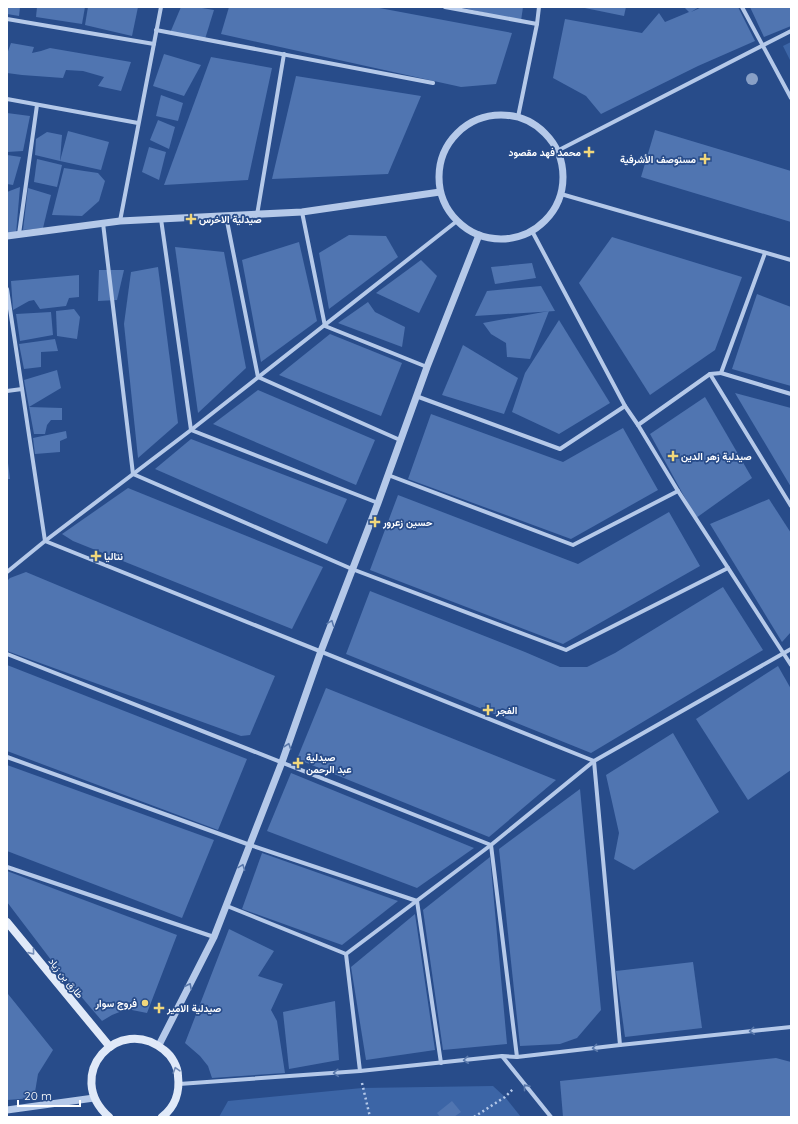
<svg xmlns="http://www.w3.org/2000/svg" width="798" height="1124" font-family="Quicksand,Vazirmatn,sans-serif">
  <rect width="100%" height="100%" fill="#284c8a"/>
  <!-- green -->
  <g fill="#3c65a6">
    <path d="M791,42V62L783,46Z"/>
    <path d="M493,1086L505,1097L521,1117H219L228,1101L362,1088Z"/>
  </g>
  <!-- building -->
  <g fill="#5075b1">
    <path d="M7,7H20L19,16L7,14Z"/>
    <path d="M37,7H85L82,24L36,17Z"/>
    <path d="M88,7H138L132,36L85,25Z"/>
    <path d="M181,7H196L214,10L205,39L170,33Z"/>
    <path d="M229,7H374L512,33L496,84L461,87L221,34Z"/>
    <path d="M464,7H523L521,21L464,8Z"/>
    <path d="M580,7H626L624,16Z"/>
    <path d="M684,7H699L691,12L702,7H738L755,41L698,66L601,114L586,96L553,78L565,19L642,33L659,13L665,22L689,12Z"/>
    <path d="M750,7H791V26L764,37Z"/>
    <path d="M11,43L34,47L32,53L41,51L50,48L131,62L121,91L98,86L104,77L83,71L66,70L63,78L22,75L7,73V54Z"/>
    <path d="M164,54L201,65L184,96L153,86Z"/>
    <path d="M211,57L272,68L248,180L164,185Z"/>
    <path d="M296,76L421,96L388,174L272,179Z"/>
    <path d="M161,95L183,103L178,121L156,116Z"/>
    <path d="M7,113L30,116L23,151L7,152Z"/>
    <path d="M158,120L175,127L169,149L150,140Z"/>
    <path d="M655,130L791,171V222L641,177Z"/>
    <path d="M68,131L109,142L101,170L60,161Z"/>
    <path d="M47,132L62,135L60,161L35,155L36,139Z"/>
    <path d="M149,147L166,152L159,180L142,172Z"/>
    <path d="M7,155L21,157L13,185L7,184Z"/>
    <path d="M37,159L62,165L57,187L34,182Z"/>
    <path d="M64,168L98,173L105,181L99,201L82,216L52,215Z"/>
    <path d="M20,187L16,234H7V192Z"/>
    <path d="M28,188L51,195L43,228L23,230Z"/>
    <path d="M349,235L386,236L398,257L329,309L319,253Z"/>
    <path d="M612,237L742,277L715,350L650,395L579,283Z"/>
    <path d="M299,242L317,321L261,362L242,260Z"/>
    <path d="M175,247L224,252L246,368L198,413Z"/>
    <path d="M421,260L437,276L419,313L376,293Z"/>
    <path d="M532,263L536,278L495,284L491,267Z"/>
    <path d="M158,267L178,423L138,458L124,324L131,272Z"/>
    <path d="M99,270H124L117,300L98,301Z"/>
    <path d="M79,275V297L69,298L66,306L40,309L34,300L29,301L13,310L11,281Z"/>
    <path d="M541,286L555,311L475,316L487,291Z"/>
    <path d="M757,294L791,307V386L732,369Z"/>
    <path d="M368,302L375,312L405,327L402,347L338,323Z"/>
    <path d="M74,309L80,317L77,339L57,336L56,311Z"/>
    <path d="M549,311L530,359L507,357L506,343L491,334L483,323Z"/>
    <path d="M51,312L53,335L20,341L16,314Z"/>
    <path d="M559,320L610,403L559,434L512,412L525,373Z"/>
    <path d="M330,334L402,363L381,416L279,375Z"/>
    <path d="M55,339L58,351L41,352V367L24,369L19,344Z"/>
    <path d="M463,345L518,378L504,414L442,395Z"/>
    <path d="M57,370L61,388L29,407L24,380Z"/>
    <path d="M258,390L375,440L356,485L213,424Z"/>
    <path d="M735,393L791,408V487Z"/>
    <path d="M705,397L752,478L696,518L650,434Z"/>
    <path d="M29,407L62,408V420H51L47,425L45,434H34Z"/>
    <path d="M431,414L563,462L623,428L658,490L571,539L408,479Z"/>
    <path d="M66,431L67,438L60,441V452L35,454L33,438Z"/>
    <path d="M191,439L347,499L327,544L155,469Z"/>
    <path d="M7,463H8L10,479H7Z"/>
    <path d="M128,488L323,567L292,629L73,541L62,534Z"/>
    <path d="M398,495L578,564L669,512L700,566L563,644L370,570Z"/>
    <path d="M769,499L791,533V632L782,642L710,524Z"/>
    <path d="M26,572L275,676L250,735L241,736L7,651V581L10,578Z"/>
    <path d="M723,587L763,650L591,753L346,654L370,591L525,652L560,667H587L615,653Z"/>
    <path d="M7,665L247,759L218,830L7,751Z"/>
    <path d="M778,666L791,689V770L748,800L696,719Z"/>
    <path d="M326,688L556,780L489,837L297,759Z"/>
    <path d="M673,733L719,812L634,870L614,859L619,833L606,775Z"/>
    <path d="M7,765L214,840L182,918L7,851Z"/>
    <path d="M291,773L474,848L417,888L267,831Z"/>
    <path d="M580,789L601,1010L577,1038L560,1044L520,1046L499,849Z"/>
    <path d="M262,853L398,901L342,945L242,909Z"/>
    <path d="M490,857L507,1044L443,1050L423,910Z"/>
    <path d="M7,871L177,935L147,1013L127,1009L112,1015L102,1021L61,973L7,902Z"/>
    <path d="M415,914L435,1050L366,1060L351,967Z"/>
    <path d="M229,929L274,951L258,976L283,984L271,1010L277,1021L285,1073L212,1078L208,1066L200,1056L185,1043Z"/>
    <path d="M693,962L702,1028L625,1037L616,971Z"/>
    <path d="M8,994L53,1050L38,1074L34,1098L7,1100V995Z"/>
    <path d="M335,1001L339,1060L289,1069L283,1012Z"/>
    <path d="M776,1058L791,1062V1117H563L560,1081Z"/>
    <path d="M452,1101L461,1112L454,1117H440L437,1113Z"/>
  </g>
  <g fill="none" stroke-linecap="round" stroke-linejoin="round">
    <!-- path -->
    <g stroke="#b5c9e9" stroke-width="2.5" stroke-dasharray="2 3" stroke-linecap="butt">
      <path d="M362,1083L370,1117"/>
      <path d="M474,1117L505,1097L513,1089"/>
    </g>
    <!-- minor -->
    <g stroke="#b5c9e9" stroke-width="4">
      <path d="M445,7L537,24"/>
      <path d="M742,7L791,98"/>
      <path d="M7,19L154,44"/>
      <path d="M156,30L433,83"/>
      <path d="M7,99L138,123"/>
      <path d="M518,117L537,24L539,7"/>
      <path d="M557,151L791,31"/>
      <path d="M561,194L791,260"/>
      <path d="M302,212L325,326L427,367"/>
      <path d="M257,215L284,54"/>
      <path d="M226,216L258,377L400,440"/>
      <path d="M161,219L191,430L378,503"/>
      <path d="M120,221L161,7"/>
      <path d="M103,223L133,474L352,569L566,650L728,568"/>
      <path d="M532,231L625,406L638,425L678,491L791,665"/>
      <path d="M19,234L37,105"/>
      <path d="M7,289L45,541L594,761L620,1045"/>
      <path d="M721,373L791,394"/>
      <path d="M710,374L791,506"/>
      <path d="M7,391L22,389"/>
      <path d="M416,396L560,449L625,406"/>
      <path d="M638,425L710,374L721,373L765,253"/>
      <path d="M388,475L573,545L678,491"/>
      <path d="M7,572L45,541L191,430L457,221"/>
      <path d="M7,654L491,845L517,1057"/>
      <path d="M7,757L250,845L417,901L441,1063"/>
      <path d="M7,867L214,937"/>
      <path d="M227,906L346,954L360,1071"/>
      <path d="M346,954L491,845L594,761L791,649"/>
      <path d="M502,1056L551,1117"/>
      <path d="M179,1084L360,1071L502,1056L517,1057L620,1045L791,1027"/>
    </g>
    <!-- tertiary -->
    <g stroke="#b5c9e9" stroke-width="7">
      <circle cx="501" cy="177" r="62"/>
      <path d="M7,236L120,221L302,212L440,192"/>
      <path d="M159,1045L214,937L282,762L321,651L378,503L427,367L479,235"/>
      <path d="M7,1110L94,1098"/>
    </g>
    <!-- secondary -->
    <g stroke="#e0e9f8" stroke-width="8">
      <path d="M7,922L110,1047"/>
      <path d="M109,1117C62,1075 119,1013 164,1050C172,1056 178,1067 178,1076C180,1092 175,1107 162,1117"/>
    </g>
  </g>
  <!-- trees -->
  <circle fill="#89a0c6" cx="752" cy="79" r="6"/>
  <!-- one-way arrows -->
  <defs><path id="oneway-chevron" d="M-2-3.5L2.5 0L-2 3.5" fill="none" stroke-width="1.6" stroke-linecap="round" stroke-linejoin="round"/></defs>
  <g stroke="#5978ab">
    <use href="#oneway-chevron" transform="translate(331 623) rotate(-69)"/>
    <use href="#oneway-chevron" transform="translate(288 746) rotate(-71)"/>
    <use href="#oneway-chevron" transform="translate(242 867) rotate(-69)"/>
    <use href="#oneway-chevron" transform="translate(189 986) rotate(-63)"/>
    <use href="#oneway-chevron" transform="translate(752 1031) rotate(174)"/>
    <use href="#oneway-chevron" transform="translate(595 1048) rotate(173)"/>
    <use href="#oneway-chevron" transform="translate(466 1060) rotate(174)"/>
    <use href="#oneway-chevron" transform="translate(336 1073) rotate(176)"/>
    <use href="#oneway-chevron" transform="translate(526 1087) rotate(-129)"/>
  </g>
  <g stroke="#728bb6">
    <use href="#oneway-chevron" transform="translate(32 952) rotate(51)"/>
    <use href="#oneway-chevron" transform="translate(176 1070) rotate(-107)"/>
  </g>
  <!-- markers -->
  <g fill="#f1d77b" stroke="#284c8a" stroke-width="1.5">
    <path d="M587 146h4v4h4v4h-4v4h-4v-4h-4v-4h4z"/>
    <path d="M703 153h4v4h4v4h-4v4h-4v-4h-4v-4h4z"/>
    <path d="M189 213h4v4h4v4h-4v4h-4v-4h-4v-4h4z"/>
    <path d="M671 450h4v4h4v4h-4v4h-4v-4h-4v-4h4z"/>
    <path d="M373 516h4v4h4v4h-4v4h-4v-4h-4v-4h4z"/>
    <path d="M94 550h4v4h4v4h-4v4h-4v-4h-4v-4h4z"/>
    <path d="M486 704h4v4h4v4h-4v4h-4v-4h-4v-4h4z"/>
    <path d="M296 757h4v4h4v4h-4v4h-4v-4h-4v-4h4z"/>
    <circle cx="145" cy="1003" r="4"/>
    <path d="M157 1002h4v4h4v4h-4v4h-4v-4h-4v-4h4z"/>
  </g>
  <g text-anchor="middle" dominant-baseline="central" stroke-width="3.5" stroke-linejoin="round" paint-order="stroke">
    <!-- poi labels -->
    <g font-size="10" font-weight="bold" fill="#fff" stroke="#284c8a" text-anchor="start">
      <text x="581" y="152" text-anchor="end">محمد فهد مقصود</text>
      <text x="696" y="159" text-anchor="end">مستوصف الأشرفية</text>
      <text x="199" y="219">صيدلية الاخرس</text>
      <text x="681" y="456">صيدلية زهر الدين</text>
      <text x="383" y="522">حسين زعرور</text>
      <text x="104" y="556">نتاليا</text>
      <text x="496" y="710">الفجر</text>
      <text x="306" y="757">صيدلية<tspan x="306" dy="12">عبد الرحمن</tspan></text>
      <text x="137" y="1003" text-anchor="end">فروج سوار</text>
      <text x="167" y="1008">صيدلية الامير</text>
    </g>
    <!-- street labels -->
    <g font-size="10" fill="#fff" stroke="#284c8a">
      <text transform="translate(66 978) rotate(51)">طارق بن زياد</text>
    </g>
  </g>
  <!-- border -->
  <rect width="798" height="1124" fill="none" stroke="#ffffff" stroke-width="16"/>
  <!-- scale -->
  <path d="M18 1100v6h62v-6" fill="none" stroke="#ffffff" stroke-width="2"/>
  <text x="24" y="1100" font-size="12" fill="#ffffff" stroke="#284c8a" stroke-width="3" paint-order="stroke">20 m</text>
</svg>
